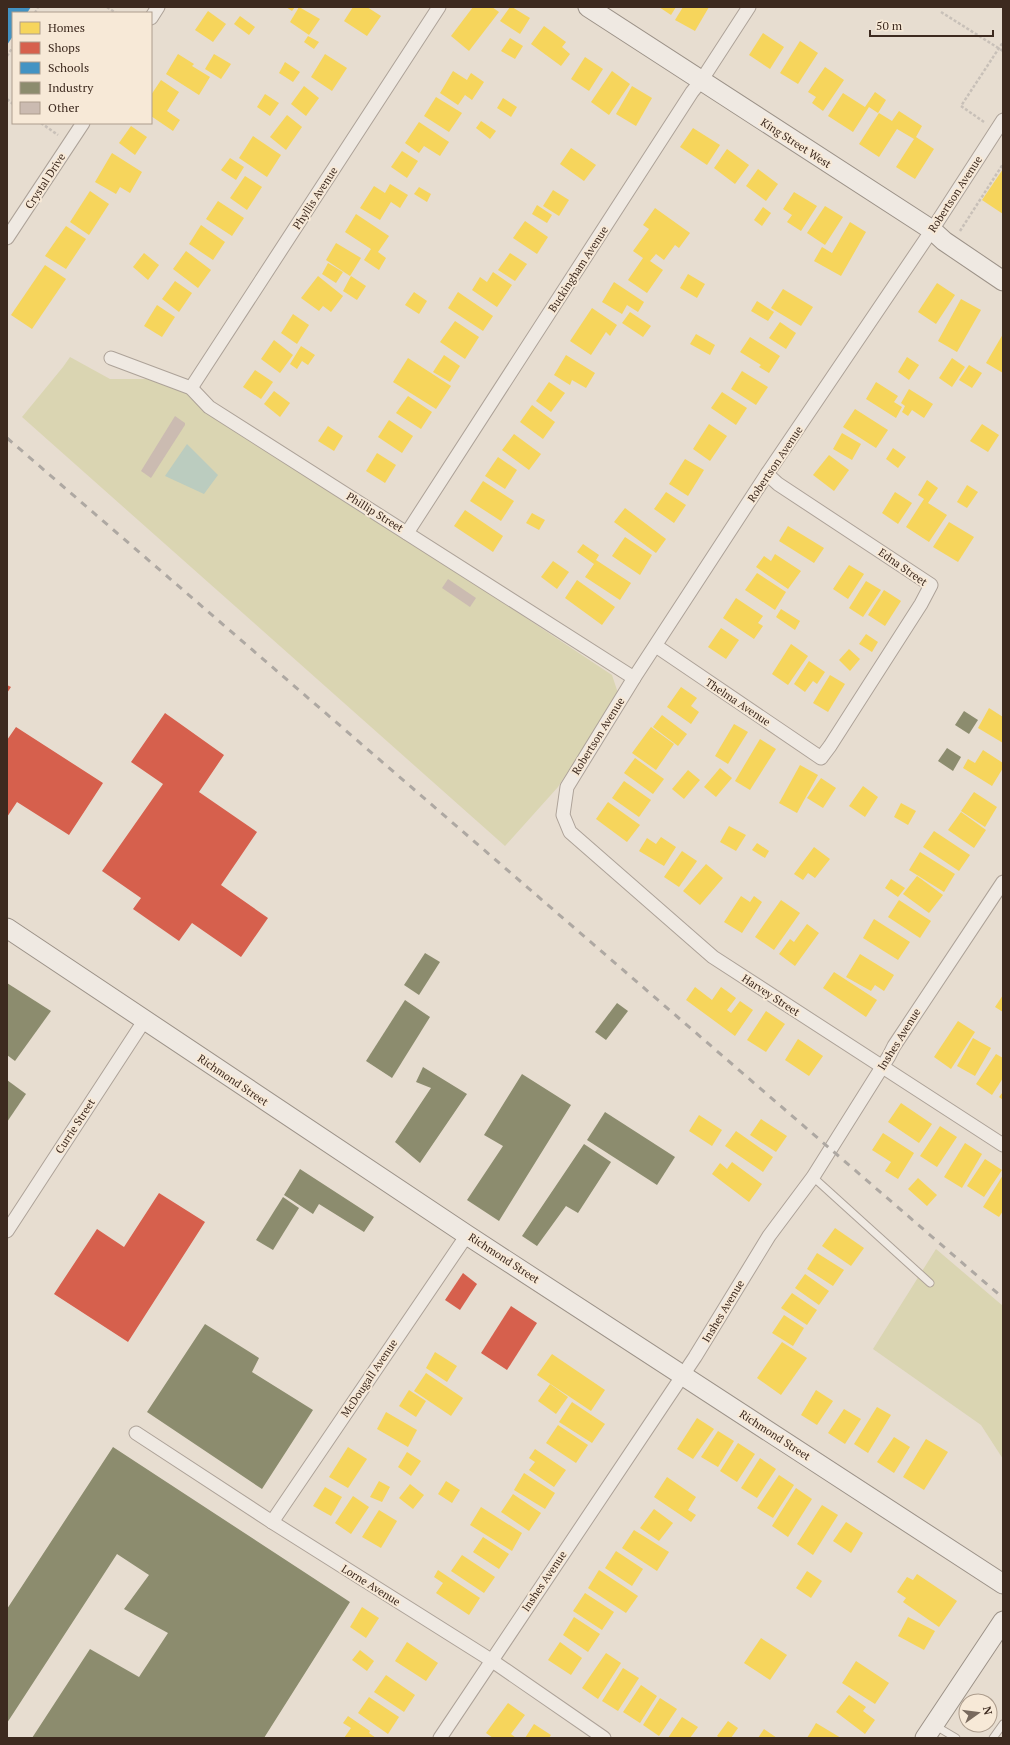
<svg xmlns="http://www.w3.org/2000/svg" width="1010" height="1745" font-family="'PT Serif',serif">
  <rect width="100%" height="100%" fill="#e7ddd0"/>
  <!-- green -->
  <g fill="#dad5b2">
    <path d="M70,357L110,379H155L180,388L612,675L618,693L558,787L505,846L22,417L63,367Z"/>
    <path d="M936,1249L1003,1306V1459L981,1425L873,1349Z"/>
  </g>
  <!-- water -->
  <path fill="#bbccbf" d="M187,444L218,475L204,494L165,476Z"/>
  <!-- homes -->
  <g fill="#f6d55c">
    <path d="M286,7H295L292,11Z"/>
    <path d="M299,7L320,19L309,35L290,22Z"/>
    <path d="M353,7H367L381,16L367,36L344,21Z"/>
    <path d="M473,7H492L499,12L469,51L451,36Z"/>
    <path d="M510,7H512L530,18L520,34L500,21Z"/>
    <path d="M659,7H676L671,15Z"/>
    <path d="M683,7H709L695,31L675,20Z"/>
    <path d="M208,11L226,24L213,42L195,30Z"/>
    <path d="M240,16L255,27L249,35L234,24Z"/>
    <path d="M544,26L566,42L562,47L570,54L561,66L531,44Z"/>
    <path d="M763,33L784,47L770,69L749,55Z"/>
    <path d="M308,36L319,42L314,49L304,42Z"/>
    <path d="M510,38L523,46L515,59L501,51Z"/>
    <path d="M800,41L818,53L798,84L780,73Z"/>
    <path d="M178,54L194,64L192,66L210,77L199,95L166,74Z"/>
    <path d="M214,54L231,64L221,79L205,69Z"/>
    <path d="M325,54L347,68L332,91L311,77Z"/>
    <path d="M585,57L603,69L589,91L571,79Z"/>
    <path d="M285,62L300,72L293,82L279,73Z"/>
    <path d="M825,67L844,80L823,111L812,103L816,97L808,92Z"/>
    <path d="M453,71L467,80L471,73L484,82L472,100L465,95L458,105L440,93Z"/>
    <path d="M612,71L630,84L609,115L591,102Z"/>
    <path d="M161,80L179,92L167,111L180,120L173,131L151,116V95Z"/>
    <path d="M304,86L319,98L306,116L291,104Z"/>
    <path d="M632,86L652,98L636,126L616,114Z"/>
    <path d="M875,92L886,100L878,113L869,107L853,132L828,116L843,93L865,107Z"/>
    <path d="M265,94L279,103L270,116L257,107Z"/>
    <path d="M436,97L462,113L449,132L424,116Z"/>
    <path d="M503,98L517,107L511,117L497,108Z"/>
    <path d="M899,111L922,126L916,137L934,149L915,179L896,167L914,139L897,129L879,157L859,144L879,113L892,121Z"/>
    <path d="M287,115L302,127L286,150L270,137Z"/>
    <path d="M481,121L496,131L490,139L476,128Z"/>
    <path d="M419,122L449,142L440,156L424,146L419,153L405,143Z"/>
    <path d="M131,126L147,137L135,155L119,143Z"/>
    <path d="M693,128L720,145L707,165L680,147Z"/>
    <path d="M253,136L281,155L267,177L239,158Z"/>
    <path d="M571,148L596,165L584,181L560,164Z"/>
    <path d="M727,149L749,165L735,184L714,168Z"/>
    <path d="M402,151L418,161L407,178L391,167Z"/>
    <path d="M112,153L142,172L130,193L120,187L116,194L95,182Z"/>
    <path d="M230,158L244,167L236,180L221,170Z"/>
    <path d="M758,169L778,184L766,201L746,186Z"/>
    <path d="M1003,169V214L982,200Z"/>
    <path d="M245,176L262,187L247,210L230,198Z"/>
    <path d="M390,184L408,195L400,208L391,202L380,220L360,208L374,186L385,193Z"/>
    <path d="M419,187L431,194L427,202L414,194Z"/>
    <path d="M553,190L569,200L559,216L543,206Z"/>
    <path d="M90,191L109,204L89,235L70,222Z"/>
    <path d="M794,192L817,206L801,231L787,222L792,215L783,209Z"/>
    <path d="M218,201L244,218L232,236L206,219Z"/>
    <path d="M537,205L552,215L547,223L532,214Z"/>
    <path d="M825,206L843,217L825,245L807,233Z"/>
    <path d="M763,207L771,213L762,226L754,220Z"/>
    <path d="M655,208L690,233L679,248L675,245L664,260L656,254L650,261L663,270L647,293L628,280L643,258L633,251L649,229L643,225Z"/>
    <path d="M356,214L389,236L378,252L386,258L379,270L364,260L371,249L345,232Z"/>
    <path d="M525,221L548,237L537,254L513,238Z"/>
    <path d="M850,222L866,232L841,276L814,261L822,247L832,253Z"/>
    <path d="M201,225L225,242L213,260L189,244Z"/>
    <path d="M66,226L86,239L66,269L45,256Z"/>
    <path d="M336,243L361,258L350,276L326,260Z"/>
    <path d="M186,251L211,270L198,288L173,269Z"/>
    <path d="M144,253L159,265L148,280L133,267Z"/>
    <path d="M510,253L527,264L515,281L498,270Z"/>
    <path d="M328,263L343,272L336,283L322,274Z"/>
    <path d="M45,265L66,279L32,329L11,315Z"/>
    <path d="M493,272L512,285L497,307L472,290L480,277L487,282Z"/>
    <path d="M688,274L705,284L697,298L680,288Z"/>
    <path d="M318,276L343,296L331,312L323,306L319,311L301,298Z"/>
    <path d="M351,276L366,286L357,300L343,291Z"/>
    <path d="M175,281L192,293L179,312L162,299Z"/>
    <path d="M614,282L644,302L638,312L627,305L622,314L602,302Z"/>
    <path d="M937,283L955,295L936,324L918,312Z"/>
    <path d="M783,289L813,307L801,326L771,308Z"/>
    <path d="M414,292L427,301L419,314L405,305Z"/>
    <path d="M458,292L493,316L483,331L448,308Z"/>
    <path d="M961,299L981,310L957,352L938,341Z"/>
    <path d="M757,301L774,312L768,321L751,311Z"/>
    <path d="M157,305L175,317L162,337L144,326Z"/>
    <path d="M592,308L617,325L610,336L606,332L591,355L570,341Z"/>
    <path d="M630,312L651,326L643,337L622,323Z"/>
    <path d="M293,314L309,325L297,344L281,333Z"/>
    <path d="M455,321L479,337L465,359L440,342Z"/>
    <path d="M780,322L796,333L786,349L769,338Z"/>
    <path d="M696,334L715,345L710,355L690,344Z"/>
    <path d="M1003,334V373L986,363Z"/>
    <path d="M750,337L780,356L769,373L759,367L761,365L740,352Z"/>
    <path d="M274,340L293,355L280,373L261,359Z"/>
    <path d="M301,346L315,355L308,365L302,361L297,369L290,364Z"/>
    <path d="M444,355L460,366L450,382L433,372Z"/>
    <path d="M566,355L595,373L586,388L572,380L570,385L554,375Z"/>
    <path d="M907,357L919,365L909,380L898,372Z"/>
    <path d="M408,358L451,386L436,409L393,382Z"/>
    <path d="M952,358L965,367L952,387L939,378Z"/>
    <path d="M969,365L982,373L972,388L959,380Z"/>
    <path d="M255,370L273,382L261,399L243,387Z"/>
    <path d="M742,371L768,387L756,405L731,389Z"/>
    <path d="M549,382L565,393L551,412L536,401Z"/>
    <path d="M876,382L898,396L894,402L902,407L896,418L866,399Z"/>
    <path d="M909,389L933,404L924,418L912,410L908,416L902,412L905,406L901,403Z"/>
    <path d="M274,391L290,403L280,417L264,404Z"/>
    <path d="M722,392L747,408L736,425L711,408Z"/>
    <path d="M408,396L432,412L421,429L396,413Z"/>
    <path d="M532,405L555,422L543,439L520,422Z"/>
    <path d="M855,409L888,430L876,448L843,427Z"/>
    <path d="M389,420L413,436L402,453L378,437Z"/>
    <path d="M709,424L727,436L710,461L693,449Z"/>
    <path d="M982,424L999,435L988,452L970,441Z"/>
    <path d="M328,426L343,436L334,451L318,441Z"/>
    <path d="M842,433L861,444L852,460L833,449Z"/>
    <path d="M514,434L541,454L529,470L502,450Z"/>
    <path d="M893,448L906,457L898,468L886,459Z"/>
    <path d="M377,453L396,465L385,483L366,471Z"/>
    <path d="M829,455L849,470L834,491L813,475Z"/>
    <path d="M498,457L517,470L505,489L485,476Z"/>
    <path d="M685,459L704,470L688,496L669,484Z"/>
    <path d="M927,480L938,488L928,503L947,515L929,542L906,527L924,499L918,495Z"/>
    <path d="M483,481L514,501L501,521L470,501Z"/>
    <path d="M967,485L978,492L967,508L957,502Z"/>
    <path d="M666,492L686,505L674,523L654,509Z"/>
    <path d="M895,492L912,503L898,524L882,513Z"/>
    <path d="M625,508L666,539L656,553L614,522Z"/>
    <path d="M465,510L503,536L493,552L454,526Z"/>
    <path d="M532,513L545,520L539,530L526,523Z"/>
    <path d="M949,522L974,537L958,562L933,547Z"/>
    <path d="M788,526L824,548L814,563L779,541Z"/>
    <path d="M625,537L652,555L640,575L612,556Z"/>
    <path d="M583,544L599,555L596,560L631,583L620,600L585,577L594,564L577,552Z"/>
    <path d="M775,554L801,571L788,589L756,567L764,556L771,561Z"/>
    <path d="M553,561L569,572L557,589L541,577Z"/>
    <path d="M849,565L864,574L848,599L833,589Z"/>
    <path d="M757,573L786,592L775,610L745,590Z"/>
    <path d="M577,580L615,607L602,625L565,598Z"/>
    <path d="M866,581L881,590L863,617L849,608Z"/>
    <path d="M884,590L901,601L885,626L868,615Z"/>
    <path d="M736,598L763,616L758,623L763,626L754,639L723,618Z"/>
    <path d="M781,609L800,621L795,630L776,617Z"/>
    <path d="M721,628L739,640L726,659L708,647Z"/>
    <path d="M866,634L878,642L872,652L859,644Z"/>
    <path d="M791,644L808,656L788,685L772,674Z"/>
    <path d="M849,649L860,659L850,671L839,660Z"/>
    <path d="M809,661L825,672L817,684L813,681L805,692L794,684Z"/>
    <path d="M830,675L845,684L828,712L813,703Z"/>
    <path d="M681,687L697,698L691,706L699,712L691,724L667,707Z"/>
    <path d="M989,708L1003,717V743L978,728Z"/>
    <path d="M662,715L687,734L678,746L653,727Z"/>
    <path d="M734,724L748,732L728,764L715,756Z"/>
    <path d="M651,727L674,744L656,770L632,753Z"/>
    <path d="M760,739L776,749L750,790L735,781Z"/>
    <path d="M983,750L1003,763V768L992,786L963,768L968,759L975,763Z"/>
    <path d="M635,758L664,779L653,794L624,773Z"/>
    <path d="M800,765L818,775L797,813L779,803Z"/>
    <path d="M720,768L732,778L716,797L704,787Z"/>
    <path d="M688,770L700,780L684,799L672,789Z"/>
    <path d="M821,778L836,788L823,808L807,798Z"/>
    <path d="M624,781L651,800L639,817L612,798Z"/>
    <path d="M863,786L878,797L865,817L849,806Z"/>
    <path d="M974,792L997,807L985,827L961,811Z"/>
    <path d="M608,802L640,825L627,842L596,819Z"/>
    <path d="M901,803L916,811L908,825L894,817Z"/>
    <path d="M961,812L986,830L974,848L948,830Z"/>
    <path d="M729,826L746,835L736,851L720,842Z"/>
    <path d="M934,831L970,855L959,871L923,847Z"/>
    <path d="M661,837L676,847L664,866L639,851L647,838L656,844Z"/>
    <path d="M757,843L769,851L765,858L752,850Z"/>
    <path d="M814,847L830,859L815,878L808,873L803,880L794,874Z"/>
    <path d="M682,851L697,861L679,887L664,877Z"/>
    <path d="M920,852L955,874L944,892L909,870Z"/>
    <path d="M706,864L723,878L700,905L683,891Z"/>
    <path d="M917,876L943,895L929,913L903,894Z"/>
    <path d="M891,879L905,888L898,897L885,888Z"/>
    <path d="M741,896L750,902L754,896L762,902L742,933L724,922Z"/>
    <path d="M781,900L800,913L774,950L755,937Z"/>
    <path d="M899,900L931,921L920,938L888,917Z"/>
    <path d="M874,919L910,942L898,960L863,938Z"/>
    <path d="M807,924L819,933L795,966L779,954L790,939L794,942Z"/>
    <path d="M860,954L894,975L884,991L875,985L871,991L846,977Z"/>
    <path d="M834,972L877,1000L866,1017L823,988Z"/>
    <path d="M695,987L712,1000L721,987L736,998L727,1010L731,1013L740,1001L753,1010L735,1036L686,1000Z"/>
    <path d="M1003,995V1012L995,1007Z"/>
    <path d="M766,1011L785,1024L766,1052L747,1040Z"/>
    <path d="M958,1021L975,1032L951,1069L934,1057Z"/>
    <path d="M973,1038L991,1048L975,1076L957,1066Z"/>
    <path d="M798,1039L823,1056L809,1076L785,1060Z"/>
    <path d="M996,1054L1003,1058V1078L992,1095L976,1084Z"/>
    <path d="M1003,1092V1100L999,1097Z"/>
    <path d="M901,1103L932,1124L919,1143L888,1122Z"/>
    <path d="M699,1115L722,1130L712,1146L689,1131Z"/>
    <path d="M761,1119L787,1136L776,1152L750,1135Z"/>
    <path d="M940,1126L957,1137L937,1167L920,1156Z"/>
    <path d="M736,1131L773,1157L763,1172L725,1146Z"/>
    <path d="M883,1133L914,1153L898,1179L885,1171L891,1162L872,1150Z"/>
    <path d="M965,1143L982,1154L962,1188L944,1177Z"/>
    <path d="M985,1159L1002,1170L984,1197L967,1186Z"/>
    <path d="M732,1162L762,1184L749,1202L712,1174L720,1163L727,1169Z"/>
    <path d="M1003,1175V1211L999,1217L983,1207Z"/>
    <path d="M918,1178L937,1195L927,1206L908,1189Z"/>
    <path d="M835,1228L864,1248L851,1266L822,1246Z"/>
    <path d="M817,1253L844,1270L833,1286L807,1269Z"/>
    <path d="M805,1274L829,1291L819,1305L795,1288Z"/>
    <path d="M792,1293L817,1310L807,1325L781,1308Z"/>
    <path d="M784,1315L804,1328L793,1346L772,1333Z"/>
    <path d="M782,1342L807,1358L781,1395L757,1378Z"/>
    <path d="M435,1352L457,1366L447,1382L426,1368Z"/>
    <path d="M552,1354L605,1390L591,1411L537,1375Z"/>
    <path d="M426,1373L463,1398L451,1416L414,1391Z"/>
    <path d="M550,1384L568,1397L556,1414L538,1401Z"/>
    <path d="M409,1390L426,1401L416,1417L399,1406Z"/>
    <path d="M816,1390L833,1401L817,1425L801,1415Z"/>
    <path d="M572,1402L605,1424L592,1443L559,1422Z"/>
    <path d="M877,1407L891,1415L868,1453L854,1444Z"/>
    <path d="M844,1409L861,1419L845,1444L828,1433Z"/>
    <path d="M386,1412L417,1430L408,1447L377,1429Z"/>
    <path d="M697,1418L714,1429L693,1459L677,1449Z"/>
    <path d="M558,1425L588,1445L576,1463L546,1443Z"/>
    <path d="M718,1431L734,1441L718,1467L701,1457Z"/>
    <path d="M894,1437L910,1447L894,1473L877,1462Z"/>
    <path d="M926,1439L948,1452L924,1490L903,1477Z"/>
    <path d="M738,1443L755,1454L737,1482L720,1471Z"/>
    <path d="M348,1447L367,1459L348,1488L329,1477Z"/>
    <path d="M535,1449L566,1470L554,1487L529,1470L535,1462L529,1458Z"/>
    <path d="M407,1452L421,1461L411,1476L398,1467Z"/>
    <path d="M760,1458L776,1469L757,1498L741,1488Z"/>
    <path d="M524,1473L555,1493L545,1509L514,1490Z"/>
    <path d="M779,1475L794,1485L773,1518L757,1508Z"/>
    <path d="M667,1477L696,1497L688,1510L696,1515L691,1522L654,1497Z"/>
    <path d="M379,1481L390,1487L382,1502L370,1497Z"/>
    <path d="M446,1481L460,1490L452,1503L438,1494Z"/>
    <path d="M410,1484L424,1495L413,1509L399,1498Z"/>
    <path d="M325,1487L342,1497L331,1516L313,1506Z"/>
    <path d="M796,1488L812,1499L788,1537L772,1526Z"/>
    <path d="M513,1494L541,1513L529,1531L501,1512Z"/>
    <path d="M353,1496L369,1507L351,1534L335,1523Z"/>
    <path d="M822,1505L838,1515L813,1555L797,1544Z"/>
    <path d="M481,1507L522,1533L512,1551L470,1525Z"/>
    <path d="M654,1509L673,1523L659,1541L640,1528Z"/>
    <path d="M379,1510L397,1521L381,1548L362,1537Z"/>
    <path d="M846,1522L863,1533L851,1553L833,1541Z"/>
    <path d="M634,1530L669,1552L657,1571L622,1548Z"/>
    <path d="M483,1537L509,1554L499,1569L473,1552Z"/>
    <path d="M616,1551L643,1569L632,1586L605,1568Z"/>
    <path d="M462,1555L495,1577L484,1593L451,1571Z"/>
    <path d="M438,1570L480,1598L469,1615L436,1593L443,1583L434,1577Z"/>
    <path d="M599,1570L638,1596L626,1613L588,1588Z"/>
    <path d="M807,1571L822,1581L811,1598L796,1588Z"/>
    <path d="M917,1574L957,1601L939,1627L903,1602L906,1598L897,1592L907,1577L913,1580Z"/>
    <path d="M585,1593L614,1612L602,1630L573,1611Z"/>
    <path d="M362,1607L379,1618L366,1638L350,1627Z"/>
    <path d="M574,1617L600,1634L588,1652L563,1635Z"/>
    <path d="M908,1617L935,1631L924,1650L898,1636Z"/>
    <path d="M761,1638L787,1655L770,1680L744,1663Z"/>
    <path d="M407,1642L438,1663L426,1681L395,1661Z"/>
    <path d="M560,1642L582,1658L571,1675L548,1660Z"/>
    <path d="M360,1650L374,1661L367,1671L352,1660Z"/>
    <path d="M606,1653L621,1663L598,1699L582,1688Z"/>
    <path d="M856,1661L889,1683L875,1704L842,1683Z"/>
    <path d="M623,1668L639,1678L618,1711L602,1701Z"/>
    <path d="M386,1675L415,1695L404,1712L374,1692Z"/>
    <path d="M641,1685L657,1696L640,1723L623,1712Z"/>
    <path d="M849,1695L866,1707L863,1711L875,1720L865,1734L836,1712Z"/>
    <path d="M369,1697L399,1717L388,1734L358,1713Z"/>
    <path d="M660,1698L677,1709L659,1736L643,1725Z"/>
    <path d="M508,1703L525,1715L511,1734L516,1738H493L486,1733Z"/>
    <path d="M348,1716L370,1731L369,1733L376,1738H344L351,1728L343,1723Z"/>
    <path d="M682,1717L698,1727L690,1738H668Z"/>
    <path d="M728,1721L738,1728L731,1738H720L717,1736Z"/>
    <path d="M816,1723L841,1738H807Z"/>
    <path d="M534,1724L551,1735L549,1738H525Z"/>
    <path d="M764,1729L777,1738H758Z"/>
  </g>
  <!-- shops -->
  <g fill="#d6604d">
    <path d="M7,685L11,687L7,693Z"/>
    <path d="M165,713L224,755L199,792L257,832L221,885L268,918L241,957L192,923L179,941L133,909L141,898L102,871L163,784L131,762Z"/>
    <path d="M16,727L103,783L69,835L17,802L7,817V740Z"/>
    <path d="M159,1193L205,1222L128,1342L54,1294L97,1229L124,1247Z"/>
    <path d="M463,1273L477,1284L460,1310L445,1300Z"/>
    <path d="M511,1306L537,1323L507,1370L481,1353Z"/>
  </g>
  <!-- schools -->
  <path fill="#4393c3" d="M7,7H31L27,13H13V36L7,45Z"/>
  <!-- industry -->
  <g fill="#8c8c6e">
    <path d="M964,711L978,720L969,734L955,725Z"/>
    <path d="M947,748L961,757L953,771L938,761Z"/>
    <path d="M425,953L440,962L419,995L404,985Z"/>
    <path d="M7,983L51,1011L15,1061L7,1055Z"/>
    <path d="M405,1000L430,1017L392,1078L366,1061Z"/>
    <path d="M617,1003L628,1011L606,1040L595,1032Z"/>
    <path d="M423,1067L467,1094L420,1163L395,1142L431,1088L416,1082Z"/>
    <path d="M522,1074L571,1105L499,1221L467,1200L503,1146L484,1135Z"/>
    <path d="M7,1080L26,1094L7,1122Z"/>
    <path d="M605,1112L675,1157L657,1185L587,1140Z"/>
    <path d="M584,1144L611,1162L578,1213L566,1206L537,1246L522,1236Z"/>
    <path d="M300,1169L374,1217L364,1232L319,1204L313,1214L284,1195Z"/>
    <path d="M283,1197L299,1208L273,1250L256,1240Z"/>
    <path d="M205,1324L259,1358L252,1372L313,1410L262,1489L147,1412Z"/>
    <path d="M113,1447L350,1602L264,1738H32L90,1649L139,1677L168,1633L124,1609L149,1575L117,1554L7,1723V1609Z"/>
  </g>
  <!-- building -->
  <g fill="#cbbbb1">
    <path d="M175,416L185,423V425L151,478L141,471Z"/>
    <path d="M448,579L476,598L470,607L442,588Z"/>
  </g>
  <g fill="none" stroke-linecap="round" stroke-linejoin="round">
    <defs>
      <g id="lane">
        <path d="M813,1177L930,1283"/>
        <path d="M934,1725L956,1738"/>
        <path d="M993,1738L1003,1724"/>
      </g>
      <g id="street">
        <path d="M151,18L158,7"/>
        <path d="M1003,120L932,230L767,474L634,678L567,787L563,815L570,832L713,957L1003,1145"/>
        <path d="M7,238L83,123"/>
        <path d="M111,358L191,388L209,407L634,678"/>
        <path d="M191,388L439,7"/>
        <path d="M407,533L692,92L701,81L749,7"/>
        <path d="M656,646L821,758L830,746L921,604L931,585L778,484L767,474"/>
        <path d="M7,1231L144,1021"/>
        <path d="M136,1433L272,1522L491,1660L604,1738"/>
        <path d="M272,1522L467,1235"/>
        <path d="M440,1738L695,1357L769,1236L813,1177L889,1056L894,1046L1003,882"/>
      </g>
      <g id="secondary">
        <path d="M588,7L932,230L944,241L1003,281"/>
        <path d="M7,928L467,1235L1003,1584"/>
        <path d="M925,1738L1003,1621"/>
      </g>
    </defs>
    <!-- lane casing -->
    <use href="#lane" stroke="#ada298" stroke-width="9"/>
    <!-- street casing -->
    <use href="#street" stroke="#ada298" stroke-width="15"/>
    <!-- secondary casing -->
    <use href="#secondary" stroke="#9c9288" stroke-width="21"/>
    <!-- path -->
    <g stroke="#c8c0b8" stroke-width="2.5" stroke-dasharray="3 2" stroke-linecap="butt">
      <path d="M107,7L116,13"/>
      <path d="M941,12L1003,51"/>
      <path d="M35,13L38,7"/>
      <path d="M7,56L13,47"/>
      <path d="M7,99L13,104"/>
      <path d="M984,122L961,106L1003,42"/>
      <path d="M41,123L58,135"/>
      <path d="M960,231L1003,164"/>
    </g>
    <!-- lane -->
    <use href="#lane" stroke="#efe9e2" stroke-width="7"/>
    <!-- street -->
    <use href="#street" stroke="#efe9e2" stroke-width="13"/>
    <!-- secondary -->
    <use href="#secondary" stroke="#efe9e2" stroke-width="19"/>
    <!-- rail -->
    <path stroke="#aea8a2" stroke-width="3" stroke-dasharray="7 7" stroke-linecap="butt" d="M7,438L1003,1298"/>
  </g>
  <g text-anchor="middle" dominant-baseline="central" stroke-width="4" stroke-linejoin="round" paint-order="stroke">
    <!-- street labels -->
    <g font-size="11" fill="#3d2a1f" stroke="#f7e9d7">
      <text transform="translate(796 143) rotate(33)">King Street West</text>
      <text transform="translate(45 181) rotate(-57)">Crystal Drive</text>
      <text transform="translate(955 194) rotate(-57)">Robertson Avenue</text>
      <text transform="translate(315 198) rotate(-57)">Phyllis Avenue</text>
      <text transform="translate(578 269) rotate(-57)">Buckingham Avenue</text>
      <text transform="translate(775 464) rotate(-56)">Robertson Avenue</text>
      <text transform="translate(375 512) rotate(32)">Phillip Street</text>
      <text transform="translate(903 567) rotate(35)">Edna Street</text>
      <text transform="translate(738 702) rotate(34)">Thelma Avenue</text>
      <text transform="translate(598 736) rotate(-58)">Robertson Avenue</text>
      <text transform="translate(771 995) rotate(33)">Harvey Street</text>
      <text transform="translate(899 1039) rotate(-58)">Inshes Avenue</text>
      <text transform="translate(233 1080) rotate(34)">Richmond Street</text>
      <text transform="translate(75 1126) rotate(-57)">Currie Street</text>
      <text transform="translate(504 1258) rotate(33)">Richmond Street</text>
      <text transform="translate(723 1311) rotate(-59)">Inshes Avenue</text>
      <text transform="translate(369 1378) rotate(-56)">McDougall Avenue</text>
      <text transform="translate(775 1435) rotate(33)">Richmond Street</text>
      <text transform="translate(544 1581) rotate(-56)">Inshes Avenue</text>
      <text transform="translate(371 1585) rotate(32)">Lorne Avenue</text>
    </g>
  </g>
  <!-- border -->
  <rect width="1010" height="1745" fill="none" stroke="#3d2a1f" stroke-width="16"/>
  <!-- legend -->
  <rect x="12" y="12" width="140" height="112" fill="#f7e9d7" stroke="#ad9d8d"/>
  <rect x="20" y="22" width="20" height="12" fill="#f6d55c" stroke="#ad9d8d"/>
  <text x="48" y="32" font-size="12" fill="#3d2a1f">Homes</text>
  <rect x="20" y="42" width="20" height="12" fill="#d6604d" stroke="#ad9d8d"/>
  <text x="48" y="52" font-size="12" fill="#3d2a1f">Shops</text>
  <rect x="20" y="62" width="20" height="12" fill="#4393c3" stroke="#ad9d8d"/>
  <text x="48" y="72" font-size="12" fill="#3d2a1f">Schools</text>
  <rect x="20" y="82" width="20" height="12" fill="#8c8c6e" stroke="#ad9d8d"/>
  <text x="48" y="92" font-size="12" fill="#3d2a1f">Industry</text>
  <rect x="20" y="102" width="20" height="12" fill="#cbbbb1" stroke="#ad9d8d"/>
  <text x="48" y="112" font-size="12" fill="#3d2a1f">Other</text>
  <!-- north arrow -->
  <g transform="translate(978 1713) rotate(76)"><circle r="19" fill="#f7e9d7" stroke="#ad9d8d"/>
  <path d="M0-3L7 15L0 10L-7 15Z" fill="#78695d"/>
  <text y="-6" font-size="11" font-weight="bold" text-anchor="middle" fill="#3d2a1f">N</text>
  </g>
  <!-- scale -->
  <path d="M870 30v6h123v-6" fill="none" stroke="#3d2a1f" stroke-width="2"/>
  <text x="876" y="30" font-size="12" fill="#3d2a1f" stroke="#f7e9d7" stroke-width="3" paint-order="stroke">50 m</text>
</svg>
